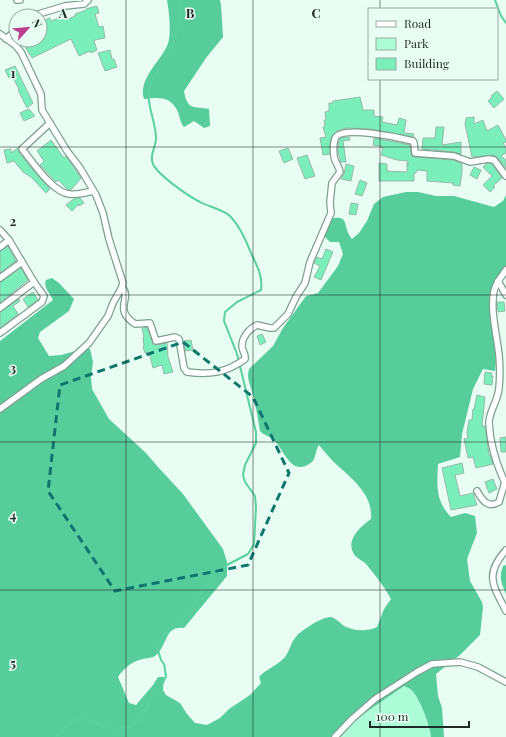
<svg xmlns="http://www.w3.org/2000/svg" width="506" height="737" font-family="'Playfair Display',serif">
  <rect width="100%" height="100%" fill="#e8fef3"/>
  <!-- green -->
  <path fill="#acfdd7" d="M403,686C407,688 412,689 414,693C421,702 430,726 431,737H337L359,717Z"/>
  <!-- forest -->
  <g fill="#57cd9c">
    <path d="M167,0H220L221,5L223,37L206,58L184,91C187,111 195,106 209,109L210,126L204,128L194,121L184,127C180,122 180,117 178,112C171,96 159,97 144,99C138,79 159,63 167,46C172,37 169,11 167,0Z"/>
    <path d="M406,192H418L436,196H454L494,207L503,201L506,195V266L501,271L489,297L496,362L495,371L483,369L473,389L462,434L460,457L438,464C437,486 435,500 451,517L465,513L475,516L477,533L467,559L470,581L482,602L483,607L480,635L461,654L436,674L438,696L442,708L444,737H431C430,726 421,702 414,693C412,689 408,688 404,686L359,717L337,737H0V341L53,300C50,294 43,286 46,280L52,278L59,283L74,299L69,311L40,332L38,338L49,356L61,355L83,349H90L93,362L91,377L92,389L109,419L146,453L158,467L183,494L223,549L227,562V576L184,628C164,625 168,646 155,656C152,658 146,658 143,659C132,661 124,668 118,677L129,703L136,705L153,685L158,677H164L163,690L166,695L180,703L187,714L195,723L207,725L220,718L229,709L250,695L261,683L259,677C266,669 276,666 283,659C289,654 290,644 295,638C299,631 324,616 331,617C337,619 340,623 344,626C354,631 367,632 377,627L384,609L391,599C384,586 375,575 366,564C362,560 356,558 354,554C345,540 361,526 371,519C373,496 354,480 338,466C331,460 325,452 319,445C315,451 316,458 312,462C292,478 285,452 275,441C271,436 264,436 260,431C258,419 256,406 253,395C251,386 246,379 249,369L273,346L283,328L306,296L318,293L338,266L343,254L339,242H330L325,237L323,228L328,219C352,214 341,226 352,239L359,233L367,221L374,204L383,197Z"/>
    <path d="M506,565V594C501,583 499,577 503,566Z"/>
  </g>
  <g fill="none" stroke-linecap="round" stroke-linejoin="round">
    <!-- stream -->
    <g stroke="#5ad09f" stroke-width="2">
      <path d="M495,0L501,16L506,23"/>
      <path d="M56,737L72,722L79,718L90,720L102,726L116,729L129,727L141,720L151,699L161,687L166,676L164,664L161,660L157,647L164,635L191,608L211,577L225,566L248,554L254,544L256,508L255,496L245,482L243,475L245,465L256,443V432L237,354L224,321L225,312L237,302L261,290C263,276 257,266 251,253C246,240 240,226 230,216C222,209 209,207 200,202C188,196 158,175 153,164C149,155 156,147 156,138C156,122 146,104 149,90C152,76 162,65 169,53C177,38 182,17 180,0"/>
    </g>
  </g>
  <!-- building -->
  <g fill="#7aefbc" stroke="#96b9a8">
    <path d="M97,6L99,13L95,14L99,27L103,26L105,38L95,40L94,41L97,50L91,53L90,51L79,56L71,39L32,58L25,47L33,43L31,40H40V22L50,18L51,21L64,16L66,20L75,16V14L86,10V9Z"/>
    <path d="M110,50L112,59H114L117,67L105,71L98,53Z"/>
    <path d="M15,66L33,103L27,108L18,90L19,89L12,76L9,78L5,70Z"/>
    <path d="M497,91L504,99L494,108L488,101L492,97L491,96Z"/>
    <path d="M360,97L363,110H374V116L383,117L382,122L397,125L399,118L406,120L404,133L414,134L413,137L371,129L346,128L337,131L332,136L330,143V154L323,155L320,138L326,137L323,127L325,126L324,120H326L325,112L329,111V103H333V101L340,100Z"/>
    <path d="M29,109L35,116L24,121L20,113Z"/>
    <path d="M474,117V124L483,120L487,131L498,125L506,140V142L503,143L506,148V153L501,156L506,160V168L497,157L494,156V155L472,157L465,124L466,118Z"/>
    <path d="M436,127H444L442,145L461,142V154L454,152L422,149L423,138H435Z"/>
    <path d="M349,137L350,140L343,141L346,162H341L338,152L339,141L341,138Z"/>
    <path d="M374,138L410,145L411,155L414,157L453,160L462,164V172L460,186L453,185V183L427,181V171L417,170L416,173H414V181H379V163L387,164V171L407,172V164H409H407L408,161L397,160L381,155L383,148H381V146L373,145Z"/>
    <path d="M51,140L64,158L66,156L68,159L81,178L71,190L67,189L58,180L56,182L40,165L44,161L37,151Z"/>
    <path d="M18,148L19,152L34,171L50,189L46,193L31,177L23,172L14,161L7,163L4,150L11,149V153Z"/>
    <path d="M288,148L293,159L284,163L279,151Z"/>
    <path d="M307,155L315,176L305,179L297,158Z"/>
    <path d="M489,163L492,164L502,178L493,186L495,187L490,192L483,185L492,176L483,167L486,164Z"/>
    <path d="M346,164L354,166L351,181L341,179L344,174Z"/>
    <path d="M474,167L481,170L477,179L470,175Z"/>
    <path d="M360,180L367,183L362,196L355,194Z"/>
    <path d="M75,198H80L84,203L79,206V204L72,211L66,205Z"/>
    <path d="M351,203L358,204L356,215L349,214Z"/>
    <path d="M8,246L16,261L0,273V251Z"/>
    <path d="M326,249L333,252L321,280L314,277L320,266L314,263L317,257L322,259Z"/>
    <path d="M21,268L28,280L0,303V282Z"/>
    <path d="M33,292L38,300L28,307L23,299Z"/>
    <path d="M19,299L20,301L13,306L18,314L0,328V312Z"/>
    <path d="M497,302H504L505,311L498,312Z"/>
    <path d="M147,327L153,344L157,345L167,343L168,357L173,372L164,374L162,365L153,368L149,352L145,353L143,347L144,346L143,337H144L142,328Z"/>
    <path d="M262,334L266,342L260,345L257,336Z"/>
    <path d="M191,340L193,350L185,351L184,341Z"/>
    <path d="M485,372L492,373L491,376H493L492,385L484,384Z"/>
    <path d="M477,395L485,397L482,426H485L489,455H490L493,464L476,468L473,457L468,458L464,439L468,438L467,432L469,420H472L473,409H474Z"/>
    <path d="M506,437V452H501L500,438Z"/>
    <path d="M462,463L464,473L455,475L460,496L473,493L477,505L451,510L442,468Z"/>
    <path d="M493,479L497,489L489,493L485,482Z"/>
  </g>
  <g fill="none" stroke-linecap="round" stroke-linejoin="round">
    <defs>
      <g id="street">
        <path d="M17,0H20"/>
        <path d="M32,16L65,6L84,4L88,0"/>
        <path d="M0,34L15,45L21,52L41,94L42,110L67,151L80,168L96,195L103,213L109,239L123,283L122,287L113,303L108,316L89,343L64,366L41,379L0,409"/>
        <path d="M6,39L16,30"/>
        <path d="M50,123L22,149C32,161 52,192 69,194C77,195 85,193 93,191"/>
        <path d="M0,230L9,240"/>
        <path d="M0,247L9,240L34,282L44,296L42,302L0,333"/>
        <path d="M506,270C501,277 496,283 494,291C490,310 497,336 499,355C500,366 500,378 499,388C498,401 489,411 489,423C490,444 497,466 506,485"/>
        <path d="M0,278L22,262"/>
        <path d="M498,281L506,295"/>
        <path d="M122,287C133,299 112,308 135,324L150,323L156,341L175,337L179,339L184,368L187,372C210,375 226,373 245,359C246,354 242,351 242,346C242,337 249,329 257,325L270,328H274L288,314L296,297L305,283L310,262L331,213L330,202L332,183L340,172C339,167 337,165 335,160C333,155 333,144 335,139C338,124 401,138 413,141L414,143L415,153L454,156L470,162L489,159L494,160L506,176"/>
        <path d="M0,308L34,282"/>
        <path d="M477,491C482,500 488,509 499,502L505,482"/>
        <path d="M506,550C484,575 493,585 506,611"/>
        <path d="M335,737L352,719L375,699L417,672L432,664L460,662L478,667L506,682"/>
      </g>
    </defs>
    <!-- street casing -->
    <use href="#street" stroke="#7ea08f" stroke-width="8"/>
    <!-- street -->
    <use href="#street" stroke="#fff" stroke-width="5.5"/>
  </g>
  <!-- marked area -->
  <path fill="none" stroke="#0f766e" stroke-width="3" stroke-dasharray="8 5" stroke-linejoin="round" d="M183,342L253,397L289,473L248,565L115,591L48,491L60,385Z"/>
  <!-- grid -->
  <path fill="none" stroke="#1e2b25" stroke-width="1" stroke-opacity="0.55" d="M126,0V737M253,0V737M380,0V9M380,79V737M0,147H506M0,295H506M0,442H506M0,590H506"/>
  <g font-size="13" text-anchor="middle" font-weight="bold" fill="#1e2b25" stroke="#e8fef3" stroke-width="3" stroke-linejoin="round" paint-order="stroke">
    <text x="63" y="18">A</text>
    <text x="190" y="18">B</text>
    <text x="316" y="18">C</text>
    <text x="13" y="78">1</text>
    <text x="13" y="226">2</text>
    <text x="13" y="373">3</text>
    <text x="13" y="520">4</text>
    <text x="13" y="668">5</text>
  </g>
  <!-- legend -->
  <rect x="368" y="8" width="130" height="72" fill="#e8fef3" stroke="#97aaa1"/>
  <rect x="376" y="21" width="20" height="6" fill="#ffffff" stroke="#97aaa1"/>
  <text x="404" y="28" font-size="12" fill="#1e2b25">Road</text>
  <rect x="376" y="38" width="20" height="12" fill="#acfdd7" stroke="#97aaa1"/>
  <text x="404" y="48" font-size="12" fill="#1e2b25">Park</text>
  <rect x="376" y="58" width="20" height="12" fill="#7aefbc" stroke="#97aaa1"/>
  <text x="404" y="68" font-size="12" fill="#1e2b25">Building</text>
  <!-- north arrow -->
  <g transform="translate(28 28) rotate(63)"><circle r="19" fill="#e8fef3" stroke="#97aaa1"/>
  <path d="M0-3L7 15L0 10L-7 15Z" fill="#ba3f91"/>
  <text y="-6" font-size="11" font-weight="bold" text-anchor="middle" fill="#1e2b25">N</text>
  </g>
  <!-- scale -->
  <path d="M370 721v6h99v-6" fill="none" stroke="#1e2b25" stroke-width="2"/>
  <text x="376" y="721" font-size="12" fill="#1e2b25" stroke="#e8fef3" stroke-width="3" paint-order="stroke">100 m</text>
</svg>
